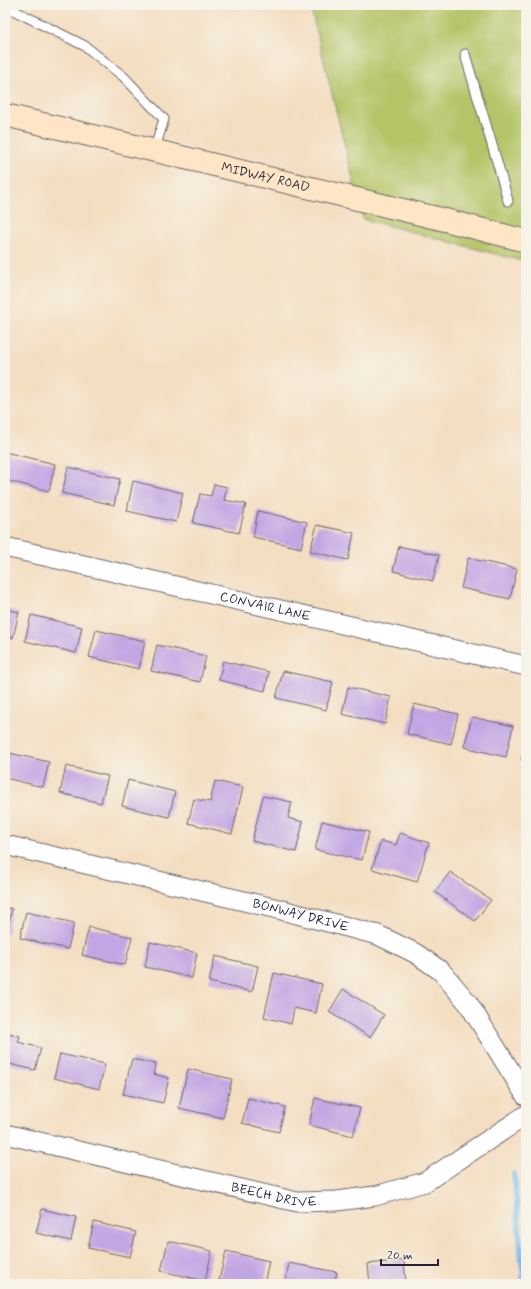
<svg xmlns="http://www.w3.org/2000/svg" width="531" height="1289" font-family="Mynerve,sans-serif">
  <rect width="100%" height="100%" fill="#f7f3e8"/>
  <filter id="ink" filterUnits="userSpaceOnUse"><feTurbulence type="fractalNoise" baseFrequency=".025" numOctaves="2"/><feDisplacementMap in="SourceGraphic" scale="8" xChannelSelector="R" yChannelSelector="G"/><feConvolveMatrix kernelMatrix="1 2 1 2 8 2 1 2 1" color-interpolation-filters="sRGB"/></filter>
  <filter id="wash" filterUnits="userSpaceOnUse"><feTurbulence type="fractalNoise" baseFrequency=".012" numOctaves="4" result="noise"/><feDisplacementMap in="SourceGraphic" scale="16" xChannelSelector="R" yChannelSelector="G"/><feGaussianBlur stdDeviation="0.9" result="paint"/><feColorMatrix in="noise" values="0 0 0 0 0 0 0 0 0 0 0 0 0 0 0 0 0 1.4 0 .05"/><feComposite in="paint" operator="in"/></filter>
  <g filter="url(#wash)">
    <rect width="100%" height="100%" fill="#f4dec1"/>
    <!-- green -->
    <path fill="#b4c568" stroke="#6b7452" d="M310,5H526V262L363,219Z"/>
    <g fill="none" stroke-linecap="round" stroke-linejoin="round">
      <!-- stream -->
      <path stroke="#77bdee" stroke-width="5.5" d="M514,1174L524,1284"/>
    </g>
    <g id="blocks">
      <!-- building -->
      <g fill="#c2a6e4">
        <path d="M5,452L55,464L49,491L5,480Z"/>
        <path d="M68,467L120,479L114,505L62,493Z"/>
        <path d="M133,481L183,493L176,522L127,511Z"/>
        <path d="M214,484L227,487L224,500L246,504L239,533L193,523L200,494L211,496Z"/>
        <path d="M258,511L307,522L301,548L253,537Z"/>
        <path d="M317,525L354,533L348,560L310,551Z"/>
        <path d="M399,546L439,555L433,581L393,571Z"/>
        <path d="M468,558L517,569L510,599L461,588Z"/>
        <path d="M5,609L19,612L13,638L5,636Z"/>
        <path d="M31,615L82,627L76,653L25,641Z"/>
        <path d="M96,630L145,641L139,669L89,657Z"/>
        <path d="M157,645L206,656L200,682L151,671Z"/>
        <path d="M223,661L269,672L265,691L219,680Z"/>
        <path d="M283,671L333,682L326,710L276,698Z"/>
        <path d="M348,687L391,697L385,724L342,714Z"/>
        <path d="M414,704L458,714L451,744L407,734Z"/>
        <path d="M472,717L513,726L506,757L464,747Z"/>
        <path d="M525,741H526V761L521,760Z"/>
        <path d="M5,752L49,762L43,787L5,778Z"/>
        <path d="M66,766L108,776L101,803L60,793Z"/>
        <path d="M128,780L175,792L169,817L122,806Z"/>
        <path d="M215,781L243,787L232,834L188,823L194,799L210,802Z"/>
        <path d="M263,796L292,802L288,818L303,822L296,852L252,841Z"/>
        <path d="M322,821L369,832L362,860L315,850Z"/>
        <path d="M400,833L429,843L417,882L372,869L381,841L396,845Z"/>
        <path d="M450,872L491,900L475,921L435,892Z"/>
        <path d="M5,907L12,909L6,937H5Z"/>
        <path d="M26,912L74,923L68,949L20,938Z"/>
        <path d="M89,927L132,937L125,965L82,955Z"/>
        <path d="M150,942L197,953L192,978L145,967Z"/>
        <path d="M215,956L258,966L252,992L209,982Z"/>
        <path d="M274,973L322,984L316,1013L294,1008L291,1024L264,1017Z"/>
        <path d="M343,989L384,1015L370,1037L329,1012Z"/>
        <path d="M5,1032L20,1036L18,1042L41,1048L35,1070L5,1063Z"/>
        <path d="M60,1054L105,1064L99,1089L54,1078Z"/>
        <path d="M132,1059L156,1064L153,1074L169,1078L163,1103L123,1094Z"/>
        <path d="M188,1069L232,1079L223,1118L179,1108Z"/>
        <path d="M248,1098L285,1107L279,1132L242,1123Z"/>
        <path d="M315,1098L360,1108L353,1136L309,1125Z"/>
        <path d="M42,1209L76,1217L71,1241L36,1233Z"/>
        <path d="M94,1222L136,1232L130,1257L88,1248Z"/>
        <path d="M168,1241L212,1251L205,1281L161,1271Z"/>
        <path d="M226,1251L269,1261L264,1284H233V1283L219,1280Z"/>
        <path d="M404,1260L406,1284H370L368,1264Z"/>
        <path d="M289,1263L337,1272L334,1284H285Z"/>
      </g>
    </g>
  </g>
  <g filter="url(#ink)">
    <use href="#blocks" fill-opacity="0" stroke="#6c646a" stroke-width="1"/>
    <g fill="none" stroke-linecap="round" stroke-linejoin="round">
      <defs>
        <g id="lane">
          <path d="M9,8L85,46L124,77L164,119L154,151"/>
          <path d="M465,54C479,103 495,152 508,201"/>
        </g>
        <g id="street">
          <path id="s1" d="M5,547L526,666"/>
          <path id="s2" d="M5,845L278,909L378,935L415,953L441,971L468,1003L526,1096"/>
          <path id="s3" d="M5,1134L297,1202L337,1201L375,1196L425,1182L526,1115"/>
        </g>
        <g id="secondary">
          <path id="s4" d="M5,115L445,220L526,241"/>
        </g>
      </defs>
      <!-- lane casing -->
      <use href="#lane" stroke="#6c646a" stroke-width="11"/>
      <!-- street casing -->
      <use href="#street" stroke="#6c646a" stroke-width="21"/>
      <!-- secondary casing -->
      <use href="#secondary" stroke="#6c646a" stroke-width="24"/>
      <!-- lane -->
      <use href="#lane" stroke="#fff" stroke-width="9"/>
      <!-- street -->
      <use href="#street" stroke="#fff" stroke-width="19"/>
      <!-- secondary -->
      <use href="#secondary" stroke="#fde5c5" stroke-width="22"/>
    </g>
  </g>
  <g text-anchor="middle" dominant-baseline="central" stroke-width="4" stroke-linejoin="round" paint-order="stroke">
    <!-- street labels -->
    <g font-size="13" fill="#22223b" stroke="#f7f3e8">
      <text stroke="none"><textPath href="#s4" startOffset="268">MIDWAY ROAD</textPath></text>
      <text stroke="none"><textPath href="#s1" startOffset="267">CONVAIR LANE</textPath></text>
      <text stroke="none"><textPath href="#s2" startOffset="304">BONWAY DRIVE</textPath></text>
      <text stroke="none"><textPath href="#s3" startOffset="276">BEECH DRIVE</textPath></text>
    </g>
  </g>
  <!-- margin -->
  <rect width="531" height="1289" fill="none" stroke="#f7f3e8" stroke-width="20"/>
  <!-- scale -->
  <path d="M381 1259v6h57v-6" fill="none" stroke="#22223b" stroke-width="2"/>
  <text x="387" y="1259" font-size="12" fill="#22223b" stroke="#f7f3e8" stroke-width="3" paint-order="stroke">20 m</text>
</svg>
